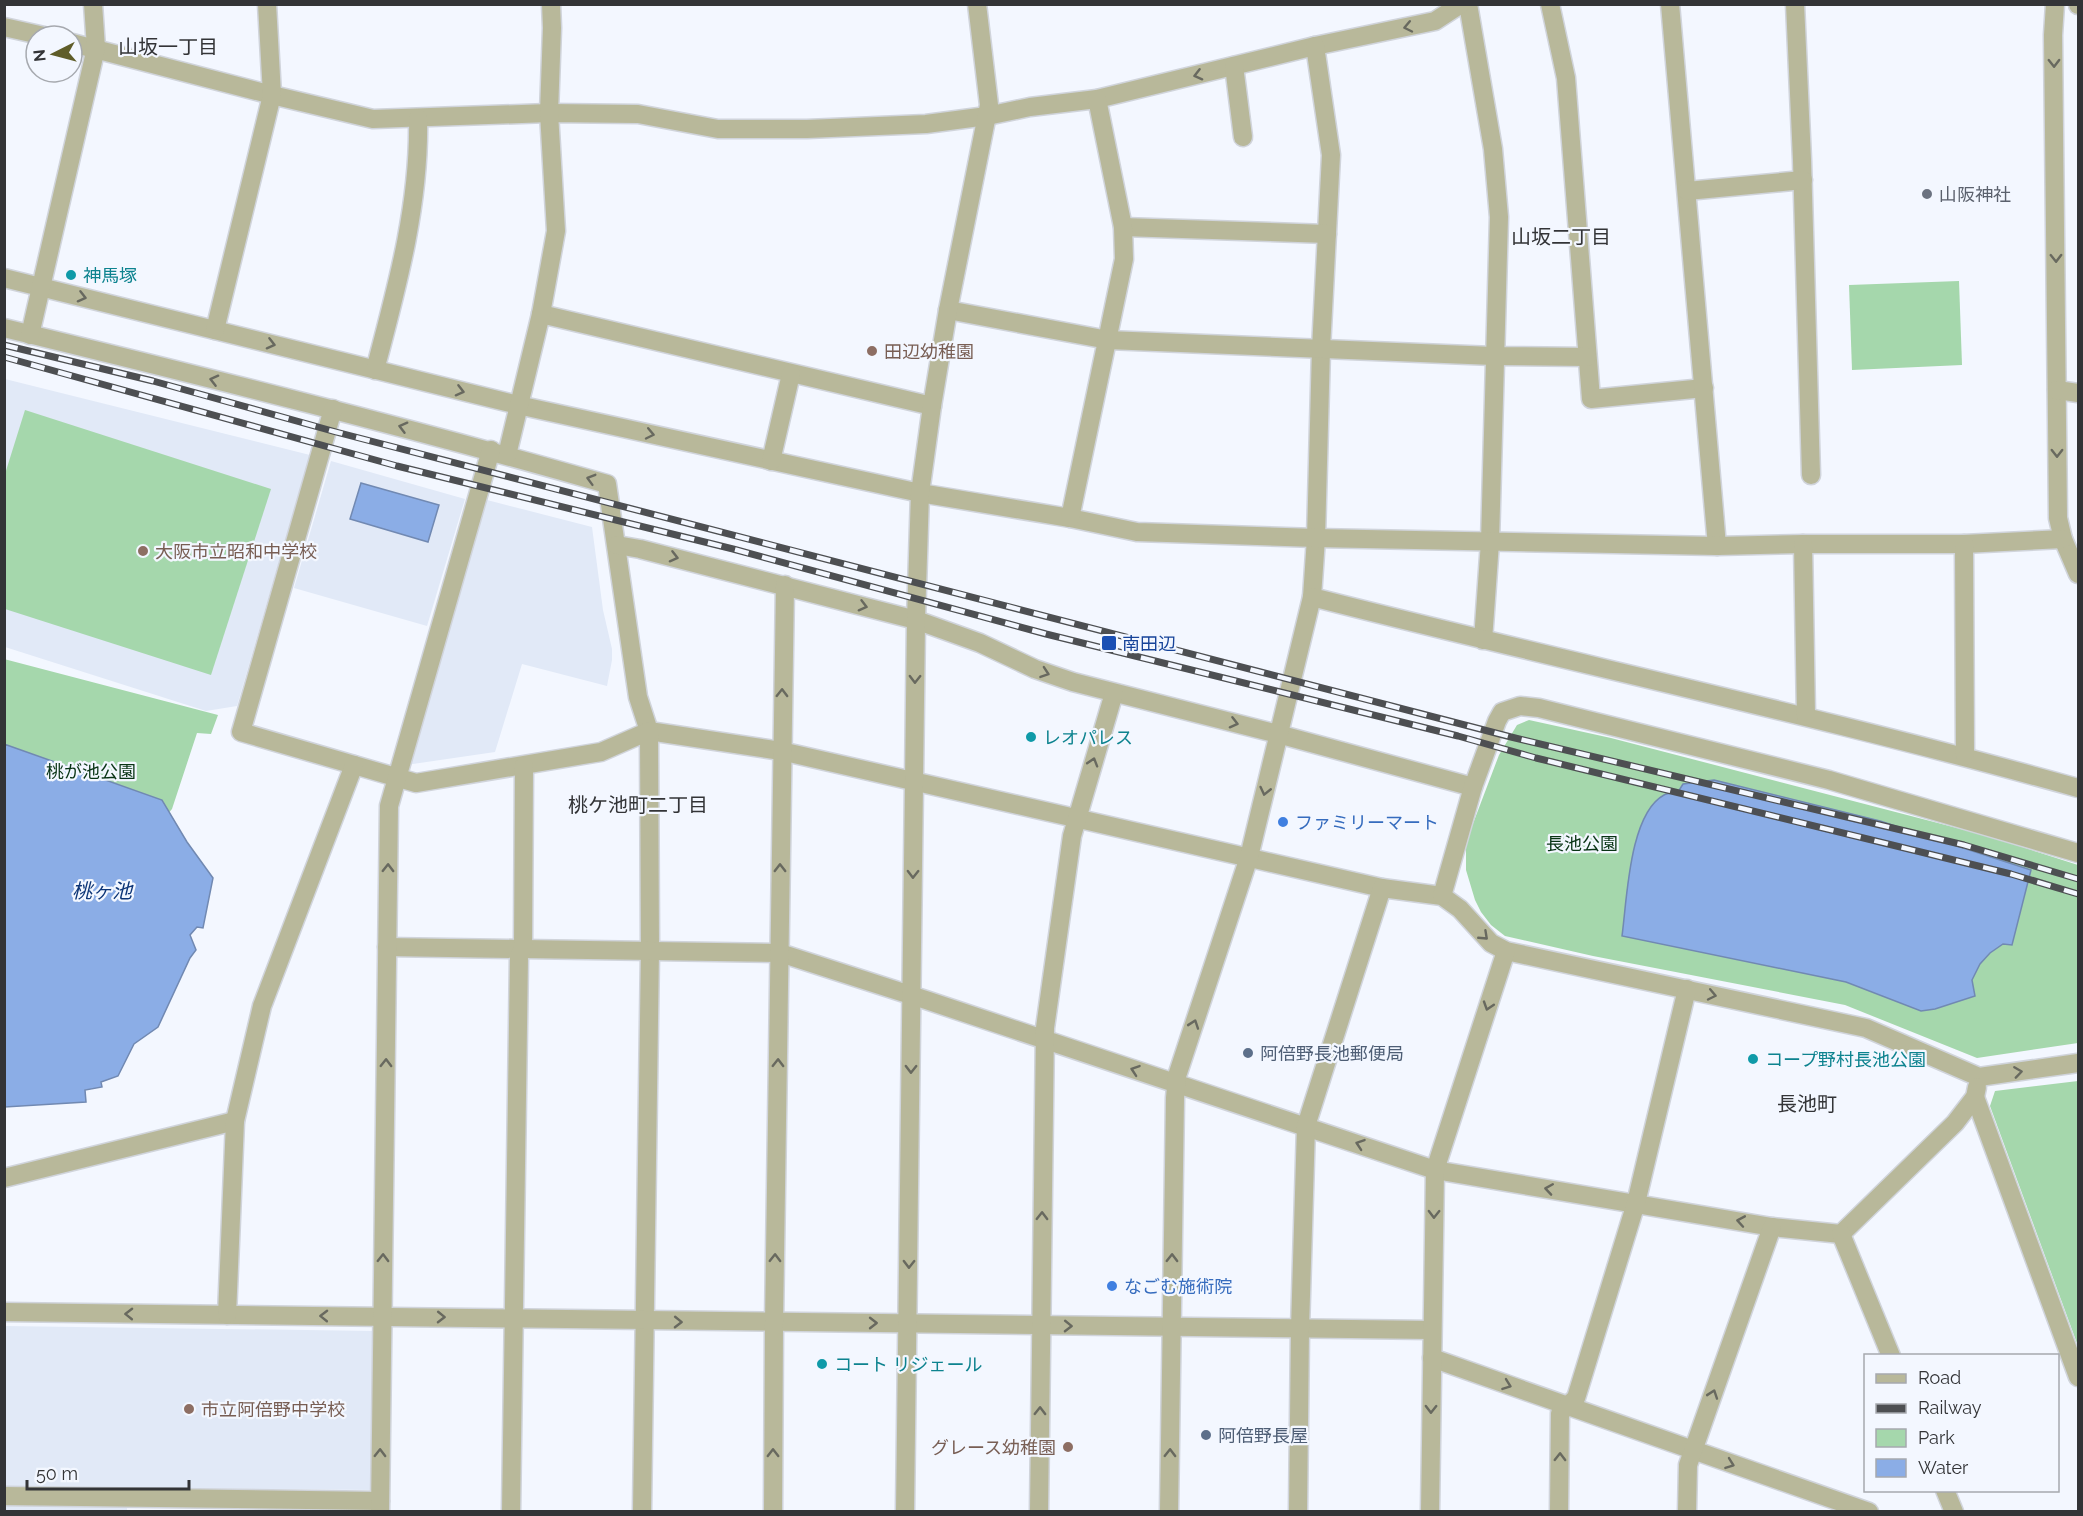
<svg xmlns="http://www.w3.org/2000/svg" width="2083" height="1516" font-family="Raleway,'Noto Sans JP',sans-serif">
  <rect width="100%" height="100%" fill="#f3f7ff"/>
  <!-- built -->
  <g fill="#e1e9f7">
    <path d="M5,379L310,455L237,706L206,711L5,647Z"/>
    <path d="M331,461L465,499L427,626L294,588Z"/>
    <path d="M487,500L592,527L603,610L612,649V660L607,686L522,664L495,752L406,765Z"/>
    <path d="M5,1326L375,1331L374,1490L5,1487Z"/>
    <path d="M5,1505L127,1506V1512H5Z"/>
  </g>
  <!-- green -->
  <g fill="#a5d7ac">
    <path d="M1959,281L1962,365L1852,370L1849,285Z"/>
    <path d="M25,410L271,489L211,675L5,609V474Z"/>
    <path d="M4,659L218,715L211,734L197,733L172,809L130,858L4,960Z"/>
    <path d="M1529,720L1611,738L1988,836L2078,865V1043L1977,1058L1845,1005L1593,956L1505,936L1491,925L1481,912L1475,900L1466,870V842L1499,755L1517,725Z"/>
    <path d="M2078,1081V1346L1990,1106L1995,1091Z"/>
  </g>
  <!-- water -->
  <g fill="#8bade6" stroke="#7189b2" stroke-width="1.5">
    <path d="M361,483L439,505L428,542L350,519Z"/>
    <path d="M4,744L162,800L187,842L213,878L203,928L197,927L190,935L196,950L190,958L158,1027L134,1044L118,1076L101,1082L102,1087L85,1090L86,1102L5,1107Z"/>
    <path d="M1714,780L1880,821L2031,870L2012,945L2003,944L1990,953L1980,964L1972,980L1975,996L1935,1009L1921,1011L1846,982L1622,936C1627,900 1629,814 1664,795C1668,793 1674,793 1678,792L1683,784Z"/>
  </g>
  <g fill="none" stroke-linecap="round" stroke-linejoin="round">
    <defs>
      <g id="minor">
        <path d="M1468,4L1493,149L1499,217L1490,542L1483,640"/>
        <path d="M1550,4L1566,78L1591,399L1704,388"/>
        <path d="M1670,4L1717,546"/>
        <path d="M1795,4L1802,160L1811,475"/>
        <path d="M2055,4L2053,35L2058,518L2063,539L2078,574"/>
        <path d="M2078,4V5"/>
        <path d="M4,27L44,36"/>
        <path d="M72,43L272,95L373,119L549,113L638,114L718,129H807L926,124L987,116L1030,107L1097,99L1315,46L1435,21L1461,4"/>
        <path d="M1315,46L1331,155L1321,349L1316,538L1312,597C1567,662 1825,717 2078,788"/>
        <path d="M1234,66L1243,137"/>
        <path d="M1687,191L1803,180"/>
        <path d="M1123,227L1327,234"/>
        <path d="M4,278L518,405L920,493L1070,518L1137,532L1316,538L1717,546L1803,544H1964L2063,539"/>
        <path d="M948,310L1108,340L1493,356L1587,357"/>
        <path d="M541,314L932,406"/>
        <path d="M4,328C206,377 408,427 607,484L638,697L649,731L781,751L1382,888L1442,896L1460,909L1491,943L1506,951L1866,1028L1979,1077L2078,1063"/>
        <path d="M215,330L272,95L267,4"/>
        <path d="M30,335L96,48L93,4"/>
        <path d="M375,370C397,287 420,204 418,118"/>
        <path d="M2057,390L2078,393"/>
        <path d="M333,409L241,732L416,783L601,752L649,731L650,950L642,1512"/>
        <path d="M507,455L541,314L556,231L549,113L552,28L551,4"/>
        <path d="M771,461L791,374"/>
        <path d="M1070,518L1124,259L1123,227L1097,99"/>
        <path d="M1803,544L1806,716"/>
        <path d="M1964,544L1965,756"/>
        <path d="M617,545L640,549L916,620L980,643L1035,669L1073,682L1278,734L1473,787"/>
        <path d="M1442,896L1473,787L1497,721L1502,712L1520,706L1539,708L1829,780L2078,853"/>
        <path d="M387,947L780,953L926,1000L1435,1170L1772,1227L1841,1234"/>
        <path d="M1975,1097L2078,1377"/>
        <path d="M4,1178L235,1121"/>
        <path d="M1841,1234L1955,1123L1975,1097L1977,1087"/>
        <path d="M1841,1234L1891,1356"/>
        <path d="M4,1312L1432,1330"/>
        <path d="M227,1315L235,1121L262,1006L354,765"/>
        <path d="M1432,1358L1869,1512"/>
        <path d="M1945,1490L1954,1512"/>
        <path d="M4,1496L380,1501"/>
        <path d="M380,1512L389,806L491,450"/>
        <path d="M511,1512L519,956L523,948L524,766"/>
        <path d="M773,1512L774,1323L785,585"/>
        <path d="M905,1512L916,620L920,493L932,406L948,310L989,105L977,4"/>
        <path d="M1039,1512L1045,1028L1072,836L1114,693"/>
        <path d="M1169,1512L1175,1098L1177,1076L1249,857L1312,597"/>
        <path d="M1298,1512L1300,1329L1306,1126L1382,888"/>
        <path d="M1430,1512L1435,1170L1506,951"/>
        <path d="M1559,1512L1560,1413L1576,1398L1636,1203L1687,989"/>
        <path d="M1687,1512L1688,1465L1772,1227"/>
      </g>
    </defs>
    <!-- minor casing -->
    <use href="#minor" stroke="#d0d4db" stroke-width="21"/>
    <!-- minor -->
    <use href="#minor" stroke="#b8b89a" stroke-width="18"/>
    <defs>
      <g id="rail">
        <path d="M4,345L153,381L336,432L1511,737L1964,845L2078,879"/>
        <path d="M4,357L397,466L733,549L1046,634L1458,736L1536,758L2011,874L2078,894"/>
      </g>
    </defs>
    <!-- rail casing -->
    <use href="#rail" stroke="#4d4f52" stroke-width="7"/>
    <!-- rail -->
    <use href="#rail" stroke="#f3f7ff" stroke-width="4.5" stroke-dasharray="14" stroke-linecap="butt"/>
  </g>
  <!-- one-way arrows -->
  <defs><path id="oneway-chevron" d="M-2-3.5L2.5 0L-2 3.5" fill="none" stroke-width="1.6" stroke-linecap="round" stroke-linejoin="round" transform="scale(1.5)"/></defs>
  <g stroke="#68695f">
    <use href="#oneway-chevron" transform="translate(1408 27) rotate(168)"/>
    <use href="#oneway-chevron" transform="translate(2054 63) rotate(89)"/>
    <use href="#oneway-chevron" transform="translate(1198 75) rotate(166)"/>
    <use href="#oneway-chevron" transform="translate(2056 258) rotate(89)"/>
    <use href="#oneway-chevron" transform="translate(82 297) rotate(14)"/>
    <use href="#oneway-chevron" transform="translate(271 344) rotate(14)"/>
    <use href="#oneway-chevron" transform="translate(214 380) rotate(-166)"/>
    <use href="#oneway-chevron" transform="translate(460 391) rotate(14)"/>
    <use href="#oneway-chevron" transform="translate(403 427) rotate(-165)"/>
    <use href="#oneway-chevron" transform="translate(650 434) rotate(12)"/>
    <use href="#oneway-chevron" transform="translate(2057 453) rotate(90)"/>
    <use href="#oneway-chevron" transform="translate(591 479) rotate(-164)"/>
    <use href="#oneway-chevron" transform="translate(674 557) rotate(14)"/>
    <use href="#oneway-chevron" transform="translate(863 606) rotate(15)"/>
    <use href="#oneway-chevron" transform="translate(1045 673) rotate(19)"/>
    <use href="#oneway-chevron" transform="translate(915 679) rotate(91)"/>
    <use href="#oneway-chevron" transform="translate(782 693) rotate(-89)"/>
    <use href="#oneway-chevron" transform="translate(1234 723) rotate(14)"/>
    <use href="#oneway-chevron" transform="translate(1093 762) rotate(-73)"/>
    <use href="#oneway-chevron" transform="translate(1265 791) rotate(103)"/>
    <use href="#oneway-chevron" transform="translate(388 868) rotate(-89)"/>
    <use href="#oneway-chevron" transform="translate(780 868) rotate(-90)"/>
    <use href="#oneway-chevron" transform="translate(913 874) rotate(91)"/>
    <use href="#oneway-chevron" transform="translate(1484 936) rotate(43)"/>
    <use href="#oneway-chevron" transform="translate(1712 995) rotate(12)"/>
    <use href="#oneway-chevron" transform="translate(1488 1006) rotate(108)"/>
    <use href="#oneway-chevron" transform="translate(1194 1024) rotate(-71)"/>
    <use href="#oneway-chevron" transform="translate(386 1063) rotate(-89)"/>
    <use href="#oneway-chevron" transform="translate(778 1063) rotate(-89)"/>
    <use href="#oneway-chevron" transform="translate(911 1069) rotate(91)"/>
    <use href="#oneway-chevron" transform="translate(1135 1070) rotate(-161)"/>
    <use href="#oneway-chevron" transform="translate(2018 1072) rotate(-8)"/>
    <use href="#oneway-chevron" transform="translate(1360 1144) rotate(-161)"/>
    <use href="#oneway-chevron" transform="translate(1549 1189) rotate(-171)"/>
    <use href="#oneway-chevron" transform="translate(1434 1214) rotate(91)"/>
    <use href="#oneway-chevron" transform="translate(1042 1216) rotate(-89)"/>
    <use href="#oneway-chevron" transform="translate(1741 1221) rotate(-170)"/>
    <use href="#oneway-chevron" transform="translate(383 1258) rotate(-89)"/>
    <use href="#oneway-chevron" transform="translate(775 1258) rotate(-89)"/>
    <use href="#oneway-chevron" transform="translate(1172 1258) rotate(-89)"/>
    <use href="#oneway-chevron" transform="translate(909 1264) rotate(91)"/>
    <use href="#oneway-chevron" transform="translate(129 1314) rotate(-179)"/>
    <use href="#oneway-chevron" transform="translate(324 1316) rotate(-179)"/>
    <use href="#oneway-chevron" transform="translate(441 1317) rotate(1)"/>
    <use href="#oneway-chevron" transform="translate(678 1322) rotate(1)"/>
    <use href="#oneway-chevron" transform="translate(873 1323)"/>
    <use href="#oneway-chevron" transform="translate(1068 1326) rotate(1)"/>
    <use href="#oneway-chevron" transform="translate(1507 1385) rotate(20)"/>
    <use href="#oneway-chevron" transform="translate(1713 1394) rotate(-71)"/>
    <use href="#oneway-chevron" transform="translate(1431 1409) rotate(91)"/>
    <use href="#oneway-chevron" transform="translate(1040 1411) rotate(-89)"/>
    <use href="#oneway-chevron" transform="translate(380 1453) rotate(-89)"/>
    <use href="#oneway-chevron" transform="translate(773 1453) rotate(-90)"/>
    <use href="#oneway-chevron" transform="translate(1170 1453) rotate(-89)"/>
    <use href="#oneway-chevron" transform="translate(1560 1457) rotate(-89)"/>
    <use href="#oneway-chevron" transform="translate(1730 1464) rotate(20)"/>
  </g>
  <!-- markers -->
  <circle fill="#6b7280" stroke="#f3f7ff" stroke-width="2" cx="1927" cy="194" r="6"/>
  <g fill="#0f9aa8" stroke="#f3f7ff" stroke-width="2">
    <circle cx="71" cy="275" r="6"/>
    <circle cx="1031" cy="737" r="6"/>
    <circle cx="1753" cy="1059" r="6"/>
    <circle cx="822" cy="1364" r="6"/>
  </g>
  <g fill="#8d6e63" stroke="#f3f7ff" stroke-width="2">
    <circle cx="872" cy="351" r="6"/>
    <circle cx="143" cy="551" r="6"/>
    <circle cx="189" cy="1409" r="6"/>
    <circle cx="1068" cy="1447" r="6"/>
  </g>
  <rect fill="#1a4fb4" stroke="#f3f7ff" stroke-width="2" x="1101" y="635" width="16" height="16" rx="3"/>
  <g fill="#3f7fe0" stroke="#f3f7ff" stroke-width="2">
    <circle cx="1283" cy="822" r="6"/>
    <circle cx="1112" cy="1286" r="6"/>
  </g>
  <g fill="#5c6f8a" stroke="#f3f7ff" stroke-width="2">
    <circle cx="1248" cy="1053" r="6"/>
    <circle cx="1206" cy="1435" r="6"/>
  </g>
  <g text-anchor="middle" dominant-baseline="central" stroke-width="4.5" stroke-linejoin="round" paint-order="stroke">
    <!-- worship labels -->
    <g font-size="18" fill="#5b616d" stroke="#f3f7ff" text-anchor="start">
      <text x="1939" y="194">山阪神社</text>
    </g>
    <!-- culture labels -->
    <g font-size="18" fill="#0d838f" stroke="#f3f7ff" text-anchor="start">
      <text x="83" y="275">神馬塚</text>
      <text x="1043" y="737">レオパレス</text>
      <text x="1765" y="1059">コープ野村長池公園</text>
      <text x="834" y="1364">コート リジェール</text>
    </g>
    <!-- education labels -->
    <g font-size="18" fill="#785e54" stroke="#f3f7ff" text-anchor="start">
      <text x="884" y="351">田辺幼稚園</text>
      <text x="155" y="551">大阪市立昭和中学校</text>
      <text x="201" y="1409">市立阿倍野中学校</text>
      <text x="1056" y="1447" text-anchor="end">グレース幼稚園</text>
    </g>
    <!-- transit labels -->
    <g font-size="18" fill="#164399" stroke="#f3f7ff" text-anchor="start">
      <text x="1122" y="643">南田辺</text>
    </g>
    <!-- park labels -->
    <g font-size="18" fill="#093415" stroke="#f3f7ff">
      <text x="91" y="771">桃が池公園</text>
      <text x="1582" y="843">長池公園</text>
    </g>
    <!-- shop labels -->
    <g font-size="18" fill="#366cbe" stroke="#f3f7ff" text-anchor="start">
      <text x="1295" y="822">ファミリーマート</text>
      <text x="1124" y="1286">なごむ施術院</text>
    </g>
    <!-- service labels -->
    <g font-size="18" fill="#4e5e75" stroke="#f3f7ff" text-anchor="start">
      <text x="1260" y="1053">阿倍野長池郵便局</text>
      <text x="1218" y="1435">阿倍野長屋</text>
    </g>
    <!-- neighbourhood labels -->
    <g font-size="20" fill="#333437" stroke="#f3f7ff">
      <text x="168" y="47">山坂一丁目</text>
      <text x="1561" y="237">山坂二丁目</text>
      <text x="638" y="805">桃ケ池町二丁目</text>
      <text x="1807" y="1104">長池町</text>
    </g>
    <!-- water labels -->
    <g font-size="20" font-style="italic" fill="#0d3577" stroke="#f3f7ff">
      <text x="102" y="891">桃ヶ池</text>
    </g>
  </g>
  <!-- border -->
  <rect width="2083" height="1516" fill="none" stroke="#333437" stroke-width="12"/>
  <!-- legend -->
  <rect x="1864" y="1354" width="195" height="138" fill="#f3f7ff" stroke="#a6a9af" stroke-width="1.5"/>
  <rect x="1876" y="1374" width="30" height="9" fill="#b8b89a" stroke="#a6a9af" stroke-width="1.5"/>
  <text x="1918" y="1384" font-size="18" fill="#333437">Road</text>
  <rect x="1876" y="1404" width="30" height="9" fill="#4d4f52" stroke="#a6a9af" stroke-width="1.5"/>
  <text x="1918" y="1414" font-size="18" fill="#333437">Railway</text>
  <rect x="1876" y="1429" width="30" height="18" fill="#a5d7ac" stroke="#a6a9af" stroke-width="1.5"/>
  <text x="1918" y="1444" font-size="18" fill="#333437">Park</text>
  <rect x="1876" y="1459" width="30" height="18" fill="#8bade6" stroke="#a6a9af" stroke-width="1.5"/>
  <text x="1918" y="1474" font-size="18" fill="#333437">Water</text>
  <!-- north arrow -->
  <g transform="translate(54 54) rotate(264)"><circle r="28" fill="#f3f7ff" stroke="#a6a9af" stroke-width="1.5"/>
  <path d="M0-4.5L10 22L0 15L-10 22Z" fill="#5f5d29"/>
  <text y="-9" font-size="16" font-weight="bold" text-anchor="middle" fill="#333437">N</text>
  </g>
  <!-- scale -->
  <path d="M27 1480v9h162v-9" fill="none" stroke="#333437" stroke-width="3"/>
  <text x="36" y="1480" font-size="18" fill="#333437" stroke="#f3f7ff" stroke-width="4.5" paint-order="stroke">50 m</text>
</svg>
